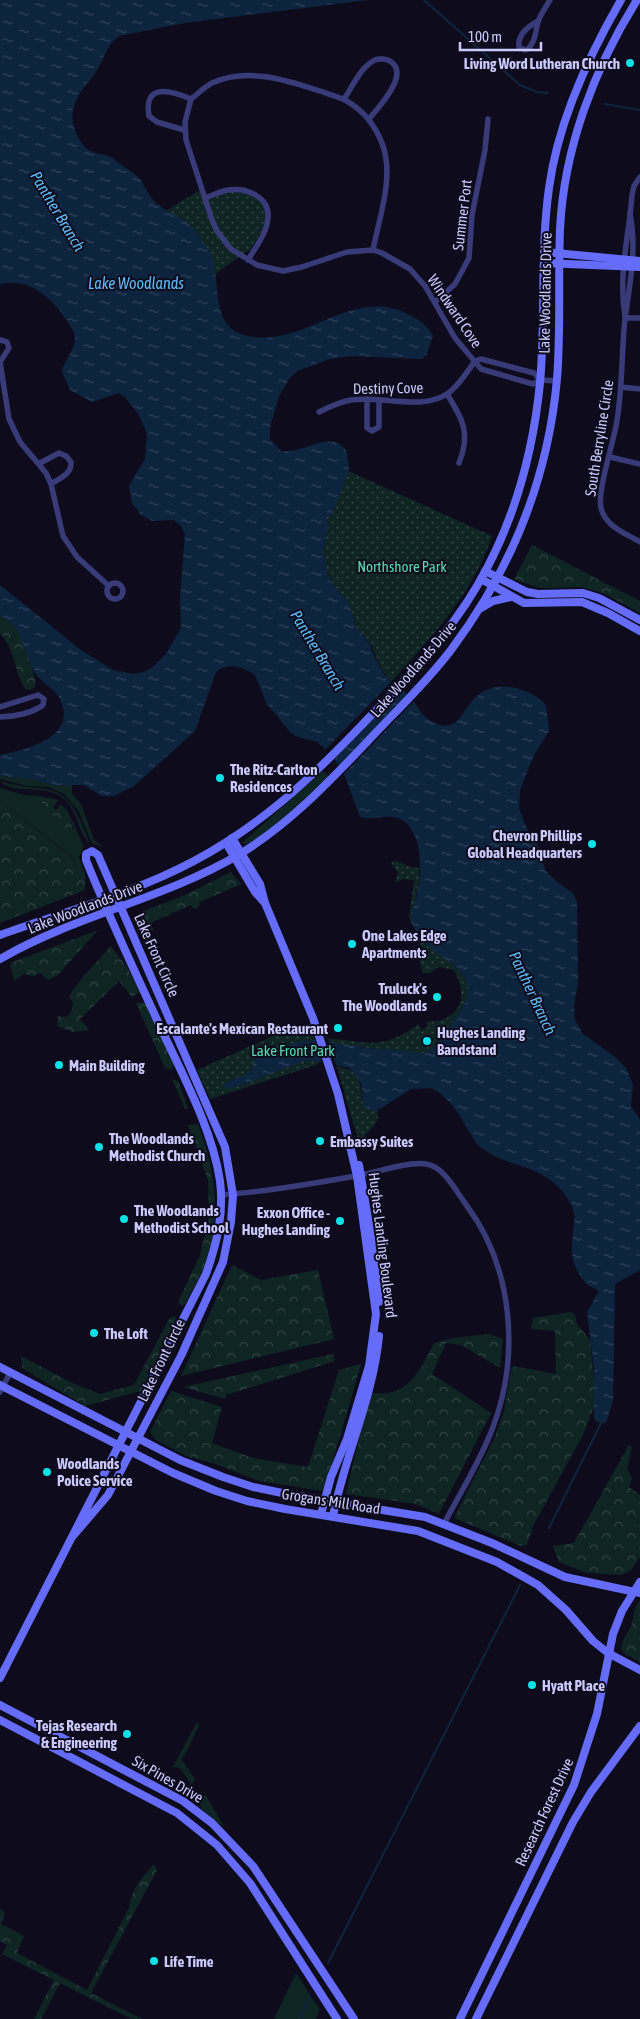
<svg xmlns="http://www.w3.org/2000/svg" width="640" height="2019" font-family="'Asap Condensed',sans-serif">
  <defs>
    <pattern id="forest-crowns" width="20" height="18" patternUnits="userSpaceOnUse" patternTransform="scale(1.25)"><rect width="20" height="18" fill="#0f2523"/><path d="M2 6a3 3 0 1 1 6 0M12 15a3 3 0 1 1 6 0" fill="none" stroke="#314344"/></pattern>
    <pattern id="park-dots" width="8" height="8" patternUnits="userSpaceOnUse" patternTransform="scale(1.25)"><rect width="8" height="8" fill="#0f2523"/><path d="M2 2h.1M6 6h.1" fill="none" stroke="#314344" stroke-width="1.8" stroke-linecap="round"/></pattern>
    <pattern id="water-ripples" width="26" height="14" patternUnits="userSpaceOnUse" patternTransform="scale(1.25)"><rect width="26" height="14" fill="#0d243f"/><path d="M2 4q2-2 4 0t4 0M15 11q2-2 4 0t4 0" fill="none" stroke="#2f425c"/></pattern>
  </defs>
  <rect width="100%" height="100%" fill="#0e0c1c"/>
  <!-- green -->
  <g fill="#0f2523">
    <path d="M323,771L329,776C303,800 278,825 247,844L242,843Z"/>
    <path d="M0,776L34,779L53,785L72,784V794L81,804L94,840L103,847L92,843L78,810L64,794L49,787L27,786L0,779Z"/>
    <path d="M0,781C16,786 30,787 46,789C73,793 81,823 90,844C76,831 78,803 56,794C40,786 12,794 0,781Z"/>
    <path d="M0,788L24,795L39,796L43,805L69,831L73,829L71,818L84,847L79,857L85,873L71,856L0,801Z"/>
    <path d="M197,1722L199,1726C192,1737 190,1749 181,1759L195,1779L192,1785L180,1768L173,1767Z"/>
    <path d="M205,1794L225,1828L201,1809L200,1803Z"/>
    <path d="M296,1973L320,2010L316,2019H274Z"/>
  </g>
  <!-- forest -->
  <g fill="url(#forest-crowns)">
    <path d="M532,545L640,601V613L605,594L582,587L539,588L514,579Z"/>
    <path d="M0,615C23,626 30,657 35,680V687L30,690L25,689C15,672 14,648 0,633Z"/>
    <path d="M39,796L58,800L54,807H51L55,808V811L60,805C70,809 72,821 72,831L67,830L43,805Z"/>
    <path d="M0,801L75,860L85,873V890L0,923Z"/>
    <path d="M231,872L241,884L200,902L198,908L194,909L191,905L150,923L153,929L147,931L168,978L163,980L140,926L142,919L141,912L183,896Z"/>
    <path d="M98,930L57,976L48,980L40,973L34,976L24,974L14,981L10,963Z"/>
    <path d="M111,946L128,969L140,992L132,997L119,981L80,1019L89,1030L73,1032L57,1026L58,1016L67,1017L72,1011L73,1003L69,996L82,978Z"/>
    <path d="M143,1002L146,1004L174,1065L171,1070L165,1068L136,1003Z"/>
    <path d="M172,1079L178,1081L188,1108L185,1109Z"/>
    <path d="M198,1124C215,1168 222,1216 206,1262C201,1276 192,1290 186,1303L182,1306L178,1302L200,1255L209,1218L208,1180L188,1125Z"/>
    <path d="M232,1265L261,1280L318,1270L334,1339L181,1376Z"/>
    <path d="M571,1312L575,1315L577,1324L590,1340L596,1401L583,1435L533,1526L527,1545L521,1546L454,1518L494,1439L504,1411L512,1366L556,1374L555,1331L531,1329L533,1318Z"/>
    <path d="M175,1316L176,1321L141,1391L85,1406L22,1368L21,1356L72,1383L100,1394L134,1385L169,1319Z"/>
    <path d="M489,1334L503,1339L500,1368L461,1345L446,1343L432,1374L491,1413L439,1514L416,1504L346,1494L362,1425L372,1393C408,1398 420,1371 434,1343L454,1338Z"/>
    <path d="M333,1354L335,1361L226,1395L225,1399L183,1387Z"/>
    <path d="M361,1364L324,1491L259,1481L213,1463L186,1456L156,1440L150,1432L171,1391L222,1407L212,1443L253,1458L308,1467L339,1370Z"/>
    <path d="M629,1445L632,1447L627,1469L632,1478L629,1487L640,1495V1557L631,1570L622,1575L586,1573L559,1562L553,1546L574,1543Z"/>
    <path d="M640,1601V1662L625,1654L621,1649C622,1638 629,1633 632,1623C634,1616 634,1605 640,1601Z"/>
    <path d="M154,1864L157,1870L91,1993L142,2019H132L60,1983L41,2019H34L54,1980L2,1954L7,1945L0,1941V1909L5,1912L1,1924L24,1936L17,1953L87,1990L129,1908C131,1889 142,1878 154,1864Z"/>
  </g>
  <!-- park -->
  <g fill="url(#park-dots)">
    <path d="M200,190L205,202C213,198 222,194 230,192C245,190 265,199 266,215C266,227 256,240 250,250L244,253L210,278L161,214Z"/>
    <path d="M348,471L492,536C474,592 430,639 391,682L381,668L371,645L356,627L349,603L331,582L324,561L323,550L329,525L326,517L332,514Z"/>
    <path d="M396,861L411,867L419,868C421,893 407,910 419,934C422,940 429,944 433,948C466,977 483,981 451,1024C444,1034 436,1050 423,1054L334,1044L330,1043L327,1038C366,1042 385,1051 418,1024L422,1030L428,1027L426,1022C461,1021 469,998 454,970L438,967L430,973H423L418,956L421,952L418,936L409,918L414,880L403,879L395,883L398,873L391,863Z"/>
    <path d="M306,1024L313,1032L319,1064L210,1099L197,1070L287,1030Z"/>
    <path d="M337,1067C365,1070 358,1086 364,1106L377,1111C382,1123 365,1133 359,1143Z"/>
  </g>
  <!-- water -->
  <path fill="url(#water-ripples)" d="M0,0H368L184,23L119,36C106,44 103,64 93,76C79,93 67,108 75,130C78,138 82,146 90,151C98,155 109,154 115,160C122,166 132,171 139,178C145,185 148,196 156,203C169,214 188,219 198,234C202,242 209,249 212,257C221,283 210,325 244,335C299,351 347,290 401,311C415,317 424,322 433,335L427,354L422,359L350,356L330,359L297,371L289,379L279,396L270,427V439L281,451C302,455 332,427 347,452L349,470L332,514L326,517L329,525L323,550L327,571L331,582L349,603L356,627L371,646L370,647C375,657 381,672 389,680C396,686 404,690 410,697C417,704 421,715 429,720C457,737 461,712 474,699C493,678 528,686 546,705L549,731L534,755L520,790L519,808L526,827L540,849L545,870L556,881L573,893L577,902L578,983L574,1005L575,1020L583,1034L614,1056L626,1068L633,1084L631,1106L640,1120V1270L615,1284L613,1400L606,1423L597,1422L594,1418V1368L587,1312L599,1291C594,1287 588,1287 584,1281C558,1248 584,1225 570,1202C545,1160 508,1171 478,1145C475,1142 473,1137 470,1133C460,1115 450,1097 431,1088L411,1089L375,1112L364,1107L361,1083L350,1068L307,1060L230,1089L225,1088L224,1084C233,1078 244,1077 252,1070L255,1056C263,1051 274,1045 283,1049L297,1042L315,1040L368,1048L426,1053C438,1046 447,1030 455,1019C495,965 429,964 414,927C408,915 416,903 418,890C422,869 423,828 398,818C385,814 373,821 360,817L345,776L332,755L317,742L298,737L291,733L267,704L255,675C243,667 228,661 216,672L195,731L134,786L114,796H102L84,785H53L34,779L0,776V755C28,749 80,737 59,697C52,686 38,681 33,669C23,649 23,626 0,615V585L81,650L113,670L133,674L144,672L153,667L166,654L181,628L180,598L185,534L181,526L174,520L152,521L141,515L132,503L129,486L145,459L147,434L139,415L125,397L119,393L92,402L70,390L62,372C64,360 75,350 75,339C75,331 69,325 65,318C50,296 29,278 0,284Z"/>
  <!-- pier -->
  <g fill="#0e0c1c">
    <path d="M393,680L404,687L333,761L324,751Z"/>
    <path d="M409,692L416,699L342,776L337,768Z"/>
    <path d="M315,1040L334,1044L330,1047L337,1067L319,1063L322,1060Z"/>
  </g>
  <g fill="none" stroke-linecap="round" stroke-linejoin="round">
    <!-- stream -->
    <g stroke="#0d243f" stroke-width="2">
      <path d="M424,0L520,85L537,92L548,93"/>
      <path d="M605,104L640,110"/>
      <path d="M549,1528L602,1421"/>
      <path d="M328,1963L520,1585"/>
      <path d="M299,2019L310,1997"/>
    </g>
    <!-- street -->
    <g stroke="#393b79" stroke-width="5.5">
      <path d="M538,21C529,26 517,34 519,47L525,50L528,49C536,40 535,33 538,22C540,15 546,7 550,0"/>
      <path d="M191,99L185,122L186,140L212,220L217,231L231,249L257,265L283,271L302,267L347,252L373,250L382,253L410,269L425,286L455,338L481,369L533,384L540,380L557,381"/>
      <path d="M191,99C198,94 204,87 212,83C247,67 286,80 320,91C328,94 337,96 345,100C363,110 376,126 383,146C394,178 379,218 373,250"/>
      <path d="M344,99C352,88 361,66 375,60C379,58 386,59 390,61C411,74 378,108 369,119"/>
      <path d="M184,130L157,122L149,116C143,82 172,91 191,99"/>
      <path d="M206,198C213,195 221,191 228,190C246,187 270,197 268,218C267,233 255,248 248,260"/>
      <path d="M630,213C637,249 630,283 625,319C621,355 623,390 616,426C613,443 597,493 601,508C605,526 625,533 640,542"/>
      <path d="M435,302L455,284L469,258L472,215L485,150L488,119"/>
      <path d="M625,316C618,274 629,236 632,195L634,186L640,177"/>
      <path d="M625,318H640"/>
      <path d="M0,340L7,342L9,348L0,362"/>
      <path d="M475,361L481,359L534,373L540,380"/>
      <path d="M0,362L9,419L20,442L46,473L51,484L63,536L77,557L109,586"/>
      <path d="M621,387L640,389"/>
      <path d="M447,394C463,420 471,433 459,463"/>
      <path d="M367,399V428L372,431L379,427V400"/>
      <path d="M319,412C329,407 339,402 351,400C381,395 420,411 447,394C458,387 467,372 475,361"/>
      <path d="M610,457L640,464"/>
      <path d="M40,463L59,453L66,456L71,462C72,474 60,478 51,484"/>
      <circle cx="115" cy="591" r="8"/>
      <path d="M0,707L38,695L44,699L43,705C33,713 13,717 0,717"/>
      <path d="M221,1195C265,1192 311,1184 356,1176C374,1173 409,1161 426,1164C444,1166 457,1193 467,1206C513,1268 520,1355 493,1427C481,1460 460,1493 444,1524"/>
      <path d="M0,1392L10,1373"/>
    </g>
    <!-- secondary -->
    <g stroke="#646cf9" stroke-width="8">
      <path d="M545,252L640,261"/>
      <path d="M544,263L640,267"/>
      <path d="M485,571L527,592L538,594L583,593L599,598L640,620"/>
      <path d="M481,579L524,603L582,602L608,613L640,631"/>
      <path d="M481,608L493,601L511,597"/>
      <path d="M232,838L260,884L265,903L313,1018L338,1094L357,1176L376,1314L369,1366L347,1439L331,1477L321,1514"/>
      <path d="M226,843L255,892L264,902"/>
      <path d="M0,935C64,912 134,893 194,861C261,825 308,781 360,727C402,683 446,639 477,586C513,525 533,453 540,383C546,318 540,252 549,188C558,121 588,57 621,0"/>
      <path d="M0,959C76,915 164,899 240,854C289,824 328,783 367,742C395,712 426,683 451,650C511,570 548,479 557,379C561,330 558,279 560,229C564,148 594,69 637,0"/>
      <path d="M359,1165L374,1255L379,1302"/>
      <path d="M0,1367L180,1460L223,1477L253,1487L292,1495L425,1517L492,1543L565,1577L640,1593"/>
      <path d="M0,1385L173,1473L216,1491L247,1501L285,1509L418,1531L497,1562L538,1585L566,1610L593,1641L608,1653L640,1670"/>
      <path d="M333,1516C345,1455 373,1398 379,1336"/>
      <path d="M0,1678L206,1274C217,1243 224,1214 220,1181C213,1133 186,1081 165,1037C138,978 110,920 86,860V854L92,851L98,855L225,1147L233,1195L231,1222L223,1262L181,1356L108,1495L73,1536"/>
      <path d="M0,1705L183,1801L212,1823L253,1866L354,2019"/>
      <path d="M0,1720L177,1813L217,1845L250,1883L337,2019"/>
      <path d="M460,2019L574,1785L597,1714L613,1634L622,1611L640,1582"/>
      <path d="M476,2019L573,1822L591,1792L640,1726"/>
    </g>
  </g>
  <!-- markers -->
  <g fill="#0ae2e8" stroke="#0e0c1c" stroke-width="2">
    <circle cx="630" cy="63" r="5"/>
    <circle cx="220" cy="778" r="5"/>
    <circle cx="592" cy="844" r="5"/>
    <circle cx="352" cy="944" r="5"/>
    <circle cx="437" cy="997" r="5"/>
    <circle cx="338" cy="1028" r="5"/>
    <circle cx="427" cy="1041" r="5"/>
    <circle cx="59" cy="1065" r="5"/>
    <circle cx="320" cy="1141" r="5"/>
    <circle cx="99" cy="1147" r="5"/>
    <circle cx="124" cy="1219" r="5"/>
    <circle cx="340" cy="1221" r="5"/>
    <circle cx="94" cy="1333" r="5"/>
    <circle cx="47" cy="1472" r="5"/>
    <circle cx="532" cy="1685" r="5"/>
    <circle cx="127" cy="1734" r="5"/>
    <circle cx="154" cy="1961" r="5"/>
  </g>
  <g text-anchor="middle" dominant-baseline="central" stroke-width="4" stroke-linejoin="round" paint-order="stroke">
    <!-- poi labels -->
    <g font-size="15" font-weight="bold" fill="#cbc9fd" stroke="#0e0c1c" text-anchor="start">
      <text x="620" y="63" text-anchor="end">Living Word Lutheran Church</text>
      <text x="230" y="769">The Ritz-Carlton<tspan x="230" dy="17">Residences</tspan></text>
      <text x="582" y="835" text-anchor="end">Chevron Phillips<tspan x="582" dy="17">Global Headquarters</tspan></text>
      <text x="362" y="935">One Lakes Edge<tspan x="362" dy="17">Apartments</tspan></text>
      <text x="427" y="988" text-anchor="end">Truluck's<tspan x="427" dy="17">The Woodlands</tspan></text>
      <text x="328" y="1028" text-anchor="end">Escalante's Mexican Restaurant</text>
      <text x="437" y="1032">Hughes Landing<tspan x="437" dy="17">Bandstand</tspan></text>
      <text x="69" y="1065">Main Building</text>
      <text x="109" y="1138">The Woodlands<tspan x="109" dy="17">Methodist Church</tspan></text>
      <text x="330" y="1141">Embassy Suites</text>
      <text x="134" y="1210">The Woodlands<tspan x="134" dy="17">Methodist School</tspan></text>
      <text x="330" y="1212" text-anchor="end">Exxon Office -<tspan x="330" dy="17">Hughes Landing</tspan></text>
      <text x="104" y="1333">The Loft</text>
      <text x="57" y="1463">Woodlands<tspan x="57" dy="17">Police Service</tspan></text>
      <text x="542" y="1685">Hyatt Place</text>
      <text x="117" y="1725" text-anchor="end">Tejas Research<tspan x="117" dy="17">&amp; Engineering</tspan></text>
      <text x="164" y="1961">Life Time</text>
    </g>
    <!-- street labels -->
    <g font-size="15" fill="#cbc9fd" stroke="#0e0c1c">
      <text transform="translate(462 215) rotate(-83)">Summer Port</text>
      <text transform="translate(545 293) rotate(-89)">Lake Woodlands Drive</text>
      <text transform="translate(455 311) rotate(56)">Windward Cove</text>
      <text transform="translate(388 388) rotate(-1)">Destiny Cove</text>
      <text transform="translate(599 438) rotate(-81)">South Berryline Circle</text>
      <text transform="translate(413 669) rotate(-49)">Lake Woodlands Drive</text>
      <text transform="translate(85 907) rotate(-21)">Lake Woodlands Drive</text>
      <text transform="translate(157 955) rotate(66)">Lake Front Circle</text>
      <text transform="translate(383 1245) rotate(83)">Hughes Landing Boulevard</text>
      <text transform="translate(161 1360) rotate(-64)">Lake Front Circle</text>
      <text transform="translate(331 1501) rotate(9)">Grogans Mill Road</text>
      <text transform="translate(168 1779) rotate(30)">Six Pines Drive</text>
      <text transform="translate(544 1812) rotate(-65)">Research Forest Drive</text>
    </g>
    <!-- park labels -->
    <g font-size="15" fill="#5ad8af" stroke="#0e0c1c">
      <text x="402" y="566">Northshore Park</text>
      <text x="293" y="1050">Lake Front Park</text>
    </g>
    <!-- water labels -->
    <g font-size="16" font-style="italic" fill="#5cbbf8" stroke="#0e0c1c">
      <text transform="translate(58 211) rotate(59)">Panther Branch</text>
      <text x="136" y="283">Lake Woodlands</text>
      <text transform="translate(318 650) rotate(59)">Panther Branch</text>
      <text transform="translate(533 993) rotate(65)">Panther Branch</text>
    </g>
  </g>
  <!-- scale -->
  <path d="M460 42v8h81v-8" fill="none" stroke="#cbc9fd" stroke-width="2.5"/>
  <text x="468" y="42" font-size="15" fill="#cbc9fd" stroke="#0e0c1c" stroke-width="4" paint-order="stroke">100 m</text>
</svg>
